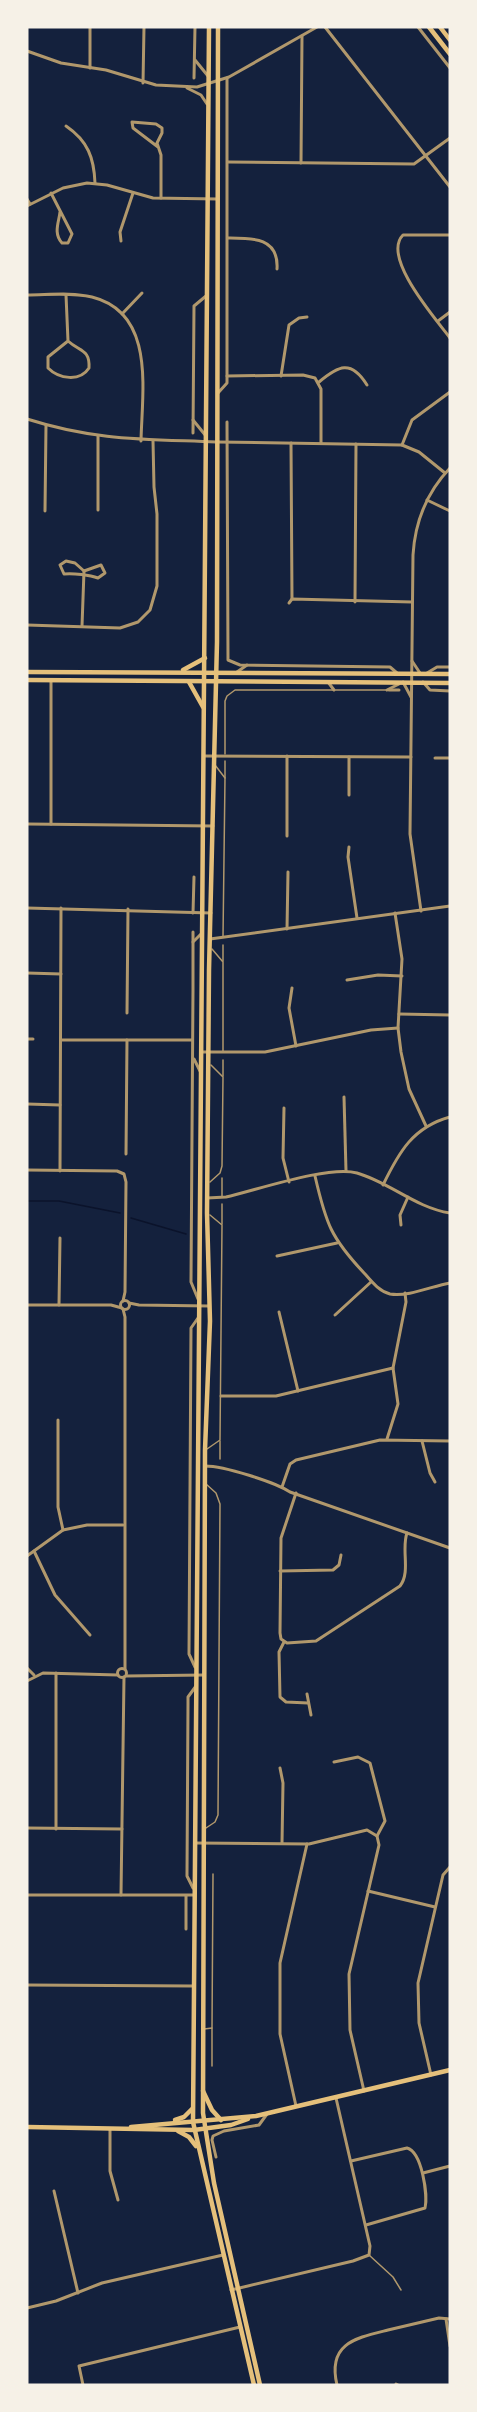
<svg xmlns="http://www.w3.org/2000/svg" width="477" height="2412" font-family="Inter,sans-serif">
  <rect width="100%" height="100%" fill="#14213d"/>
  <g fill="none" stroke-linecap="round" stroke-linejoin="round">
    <!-- stream -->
    <g stroke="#0b132b" stroke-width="1.5">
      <path d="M27,1201H59L120,1213"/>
      <path d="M131,1218L186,1234"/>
    </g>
    <!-- service -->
    <g stroke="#b1986c" stroke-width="1.5">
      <path d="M225,754V701L227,696L235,690H386"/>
      <path d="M215,765L225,778L223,937"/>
      <path d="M225,778V761"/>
      <path d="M212,949L223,962V1051"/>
      <path d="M223,961V945"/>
      <path d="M223,1076V1060"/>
      <path d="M210,1182L220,1173L222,1166L223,1077L211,1065"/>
      <path d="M222,1197V1178"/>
      <path d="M222,1224V1204"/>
      <path d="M220,1441V1459"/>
      <path d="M207,1449L220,1440L222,1225L210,1215"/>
      <path d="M206,1484L216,1493L220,1504L218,1815L215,1822L206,1828"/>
      <path d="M212,2028L213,1874"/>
      <path d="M204,2029L212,2028V2066"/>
      <path d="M369,2255L393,2277L401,2290"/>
    </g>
    <!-- minor -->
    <g stroke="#b1986c" stroke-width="3">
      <path d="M325,27L450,187"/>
      <path d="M418,27L450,68"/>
      <path d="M27,51L61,63L106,70L156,85L197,87L229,77L317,27"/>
      <path d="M195,60L208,76"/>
      <path d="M90,68V27"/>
      <path d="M194,78L195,27"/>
      <path d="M143,83L144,27"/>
      <path d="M187,88L201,95L207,104"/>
      <path d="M66,126C88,141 94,158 95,183"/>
      <path d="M158,147L133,128L132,122L156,124L162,128V133L157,143L161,155V198"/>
      <path d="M228,162L414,164L450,138"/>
      <path d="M301,163L302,36"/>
      <path d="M51,193L72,234L68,243H62C53,233 59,222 60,212"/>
      <path d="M27,199L30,204"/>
      <path d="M27,206L63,188L87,183L107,185L153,198L218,199"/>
      <path d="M450,235H403C381,257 436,319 450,338"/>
      <path d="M228,238C252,238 279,237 277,269"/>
      <path d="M121,241L120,232L133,193"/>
      <path d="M27,295C48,295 71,292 92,297C156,313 142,391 141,441"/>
      <path d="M66,295L68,341C80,352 90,349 89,368C80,382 59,379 48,368V357L68,341"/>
      <path d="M122,314L142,293"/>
      <path d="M438,321L450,312"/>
      <path d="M227,376L303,375L315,378L321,389V443"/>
      <path d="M281,376L289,325L299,318L307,317"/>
      <path d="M319,382C338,366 351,359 367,385"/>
      <path d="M218,393L227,383V78"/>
      <path d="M193,420L206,436"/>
      <path d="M227,422L228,660L240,665L390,667L397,673"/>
      <path d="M193,433L194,306L206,296"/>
      <path d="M218,442L402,445L419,452L445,473"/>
      <path d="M291,443L292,599"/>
      <path d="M402,445L412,420L450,392"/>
      <path d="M427,500L450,511"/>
      <path d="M98,510V436"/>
      <path d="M45,511L46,425"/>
      <path d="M66,561L75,563L84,571L101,565L105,573L98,578C90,575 73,573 64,574L60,565Z"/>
      <path d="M355,602L356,444"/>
      <path d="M289,603L292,599L412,602"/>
      <path d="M27,625L120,628L138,622L150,610L157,586V514L154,487L153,441"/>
      <path d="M82,626L84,571"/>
      <path d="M412,661L420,673"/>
      <path d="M237,672L247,665"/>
      <path d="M427,673L437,667H450"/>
      <path d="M328,682L334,690"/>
      <path d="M403,682L411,697"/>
      <path d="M423,682L430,690L450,691"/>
      <path d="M387,690L399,684"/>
      <path d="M389,690H399"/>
      <path d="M204,756L411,757"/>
      <path d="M435,758H450"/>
      <path d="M349,795V757"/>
      <path d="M27,824L213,826"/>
      <path d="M51,824V680"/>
      <path d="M287,836V756"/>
      <path d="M349,847L348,857L357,918"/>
      <path d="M27,908L211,913"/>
      <path d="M421,911L410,834L413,555C415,522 427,492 450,468"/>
      <path d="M193,913L194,877"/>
      <path d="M395,913L402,959L398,1028L401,1052L409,1089L426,1126"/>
      <path d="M287,929L288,872"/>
      <path d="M193,932V942"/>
      <path d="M210,939L450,906"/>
      <path d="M27,973L61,974"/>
      <path d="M347,980L378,975L402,976"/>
      <path d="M292,988L289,1008L296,1046"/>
      <path d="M127,1013L128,909"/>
      <path d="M399,1014L450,1015"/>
      <path d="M27,1039H33"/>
      <path d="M61,1040H192"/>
      <path d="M202,1052H265L371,1030L398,1028"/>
      <path d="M194,1059L200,1071"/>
      <path d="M344,1097L346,1171"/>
      <path d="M27,1104L60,1105"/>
      <path d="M284,1108L283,1158L289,1182"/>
      <path d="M126,1154L127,1040"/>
      <path d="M27,1170L117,1171L124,1174L126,1182L125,1292L123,1301"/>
      <path d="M60,1171L61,908"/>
      <path d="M315,1176C326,1224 331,1238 365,1274C372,1282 379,1291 390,1294C409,1297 432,1286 450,1283"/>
      <path d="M383,1185C399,1152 413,1127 450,1117"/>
      <path d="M207,1198L226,1197C257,1190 329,1165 357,1173C389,1182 416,1208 450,1213"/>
      <path d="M401,1225L400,1215L408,1197"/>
      <path d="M277,1256L337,1243"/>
      <path d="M198,1299L191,1282L193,990V942L201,934"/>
      <path d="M59,1305L60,1238"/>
      <path d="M123,1309L125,1317V1669"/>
      <path d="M279,1312L298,1391"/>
      <path d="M335,1315L371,1282"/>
      <path d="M221,1396H276L393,1368"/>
      <path d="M58,1420V1507L63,1530"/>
      <path d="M387,1439L398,1404L393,1368L406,1302L405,1293"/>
      <path d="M422,1441L430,1473L435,1482"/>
      <path d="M205,1466C224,1466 275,1482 290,1492L450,1548"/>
      <path d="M282,1487L290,1464L296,1460L380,1440L450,1441"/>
      <path d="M296,1493L281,1538L280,1633L281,1639L287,1643L316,1641L400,1586C411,1572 401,1549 407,1533"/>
      <path d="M34,1551L55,1595L90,1635"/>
      <path d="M27,1556L63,1530L87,1525H123"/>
      <path d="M280,1571L333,1570L339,1565L341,1555"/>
      <path d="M284,1642L279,1652L280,1697L286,1702L308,1703"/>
      <path d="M195,1667L189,1654L191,1328L198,1318"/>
      <path d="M27,1668L34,1675"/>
      <circle cx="122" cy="1673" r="4.5"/>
      <path d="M126,1676L204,1675"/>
      <path d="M27,1681L43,1673L118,1675"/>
      <path d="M307,1694L311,1715"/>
      <path d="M334,1762L358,1757L370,1763L385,1821L377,1836"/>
      <path d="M280,1768L283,1783L282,1843"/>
      <path d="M27,1828L122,1829"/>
      <path d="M56,1829V1673"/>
      <path d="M196,1843L309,1844L367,1830L377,1836L379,1845L349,1974L350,2030L364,2091"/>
      <path d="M193,1888L187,1876L188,1703V1697L196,1686"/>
      <path d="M368,1891L435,1907"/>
      <path d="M27,1895H194"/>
      <path d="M121,1895L124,1677"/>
      <path d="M186,1896V1929"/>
      <path d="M27,1985L193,1986"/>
      <path d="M431,2075L419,2023L418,1983L443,1875L450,1867"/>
      <path d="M296,2106L280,2034V1963L307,1844"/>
      <path d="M110,2129V2171L118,2200"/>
      <path d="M216,2157L212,2140L213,2136L224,2131L259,2125L267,2114"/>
      <path d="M351,2161L407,2148C422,2152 428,2195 425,2208L366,2225"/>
      <path d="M423,2173L450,2166"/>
      <path d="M54,2191L78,2293"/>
      <path d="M231,2290L353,2261L369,2255L370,2246L336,2098"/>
      <path d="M27,2308L56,2301L102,2283L223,2255"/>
      <path d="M446,2319L450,2346"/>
      <path d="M396,2384L398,2385"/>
      <path d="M83,2385L79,2366L240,2327"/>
      <path d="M337,2385C327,2343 356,2338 388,2330C405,2326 422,2322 439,2318L450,2319"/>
    </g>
    <!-- tertiary -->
    <g stroke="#b1986c" stroke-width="3">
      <path d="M27,419C96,441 146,439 216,442"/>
      <circle cx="125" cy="1305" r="4.5"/>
      <path d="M129,1303L139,1305L209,1306"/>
      <path d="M27,1305H111L122,1308"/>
    </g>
    <!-- primary -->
    <g stroke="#e5c07b" stroke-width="4.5">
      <path d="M209,27L193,2122L254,2385"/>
      <path d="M218,27L217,642L209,970L207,1213L210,1321L205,1450L203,2113L214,2183L260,2385"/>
      <path d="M429,27L450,54"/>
      <path d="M440,27L450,40"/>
      <path d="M183,670L205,658"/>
      <path d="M27,672L450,674"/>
      <path d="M27,680L450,683"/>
      <path d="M189,682L203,707"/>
      <path d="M203,2091L212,2110L221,2120"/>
      <path d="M175,2120L184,2117L192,2109"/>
      <path d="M27,2127L194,2130L231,2125L248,2119"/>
      <path d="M131,2127L256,2116L450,2070"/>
      <path d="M178,2131L189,2137L196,2146"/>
    </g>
  </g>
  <!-- border -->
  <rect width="477" height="2412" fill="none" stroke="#f6f1e7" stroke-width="57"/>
</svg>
